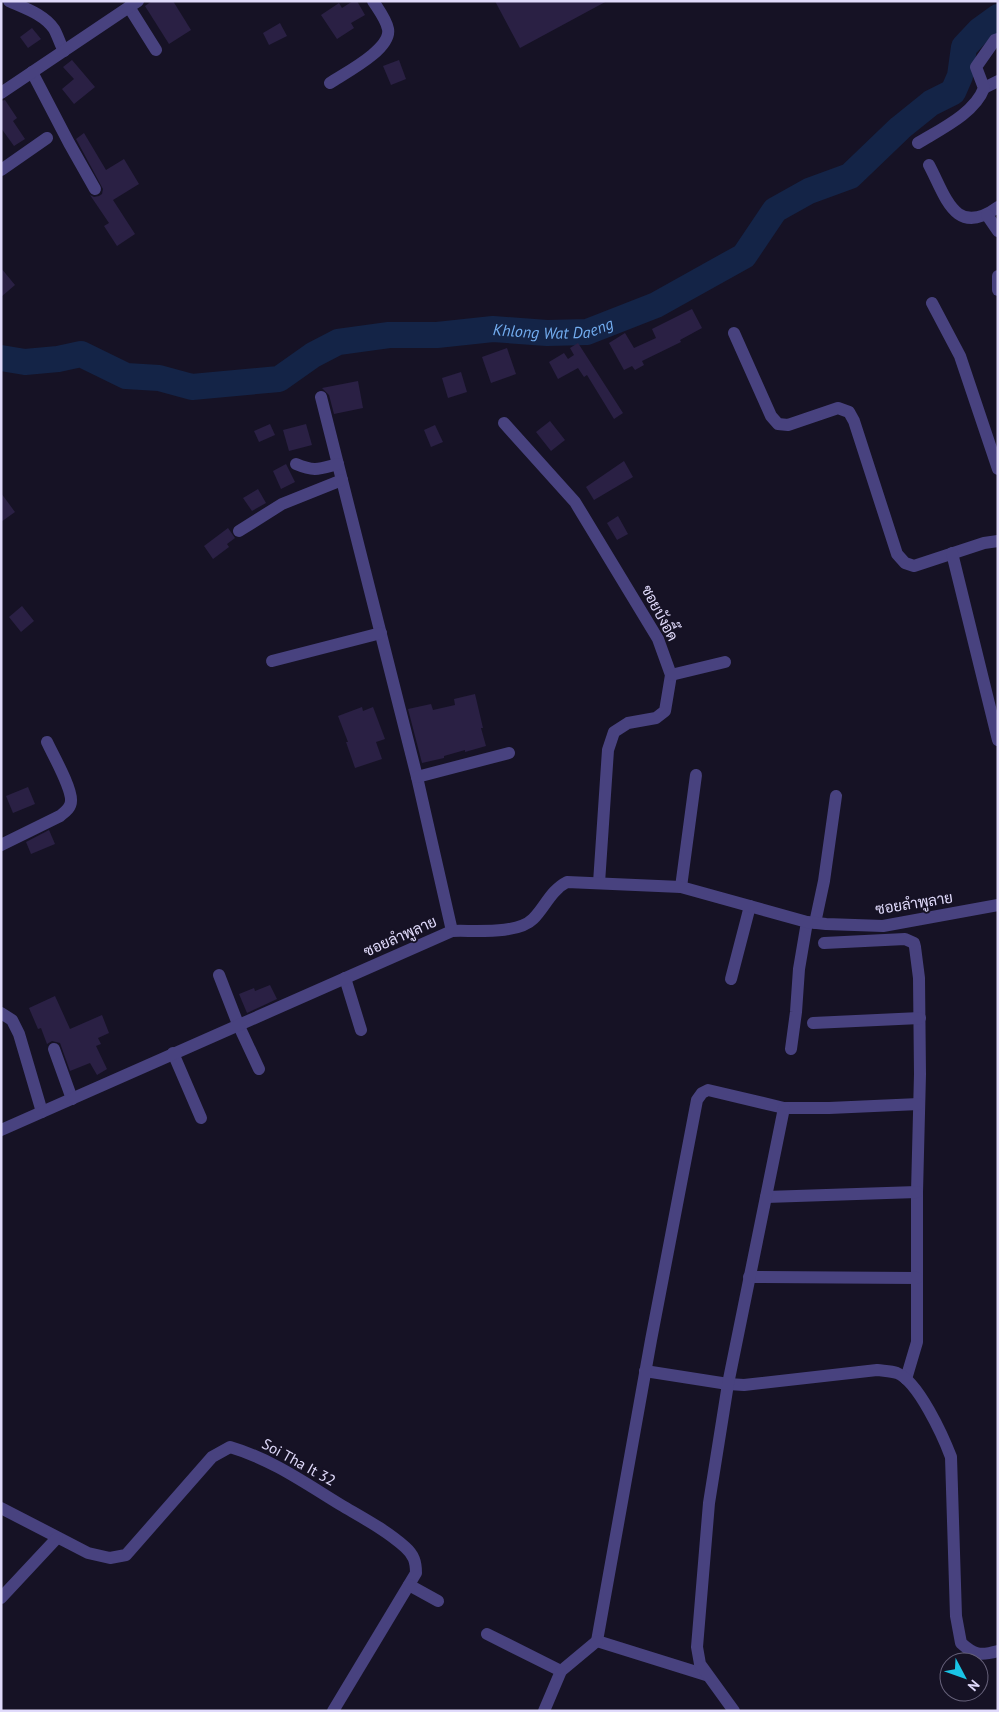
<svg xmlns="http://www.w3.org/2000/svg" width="999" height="1712" font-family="'PT Sans',Sarabun,sans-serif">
  <rect width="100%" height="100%" fill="#161225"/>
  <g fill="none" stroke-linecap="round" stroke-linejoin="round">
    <!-- river -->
    <path stroke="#142447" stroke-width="26" id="s1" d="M1,358L25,362L58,359L81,354L126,376L159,378L192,387L279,379L313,355L338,342L389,335H437L493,329L547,333L587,332L656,305L744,256L775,210L809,191L850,176L900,128L931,103L953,92L960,76L964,47L980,30L998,17"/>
  </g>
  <!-- building -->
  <g fill="#2a2044">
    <path d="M152,1H173L191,30L169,44L145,6Z"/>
    <path d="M353,1H357L365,15L351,23L354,28L337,39L321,15L339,3L342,8Z"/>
    <path d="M495,1H607L520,48Z"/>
    <path d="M280,23L287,36L269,45L263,33Z"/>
    <path d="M32,28L41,39L28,48L20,37Z"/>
    <path d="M72,60L95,87L74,104L62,89L74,79L63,67Z"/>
    <path d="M399,60L406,79L391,85L383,66Z"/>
    <path d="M5,100L17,118L13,121L25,139L14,146L1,128V101Z"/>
    <path d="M84,133L106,170L124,159L139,184L113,200L135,234L117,246L104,226L109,223L90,195L94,197L99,196L102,194L103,189L76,139Z"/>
    <path d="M1,268L15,285L1,297Z"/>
    <path d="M692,309L702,328L680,340L681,342L642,361L644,365L635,370L632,366L624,370L609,343L625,333L634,348L656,338L652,329Z"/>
    <path d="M578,343L623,413L614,419L587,375L584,377L578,368L558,379L549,362L564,353L568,359L574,355L570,348Z"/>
    <path d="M507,348L516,374L491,383L482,357Z"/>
    <path d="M461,372L467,392L448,398L442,378Z"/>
    <path d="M358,381L363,408L334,414L329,395L322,388Z"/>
    <path d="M550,421L565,440L551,451L536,432Z"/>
    <path d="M270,424L275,435L259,442L254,431Z"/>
    <path d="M306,424L312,445L289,451L283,430Z"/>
    <path d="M435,425L443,442L431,447L424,430Z"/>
    <path d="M624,461L633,477L594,500L586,487Z"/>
    <path d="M286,464L295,482L281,489L273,471Z"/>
    <path d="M258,489L266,503L252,511L243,498Z"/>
    <path d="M1,493L15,512L1,522Z"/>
    <path d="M618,516L628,534L617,540L607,523Z"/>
    <path d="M228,528L235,538L227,544L229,547L213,559L204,546Z"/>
    <path d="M22,606L34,621L21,632L9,617Z"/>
    <path d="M475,694L483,728H481L486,746L465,752V750L444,756V758L422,763L408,709L431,704L433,710L455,705L454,699Z"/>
    <path d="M362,707L363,711L373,707L385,739L376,742L382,759L355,768L346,742H348L338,716Z"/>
    <path d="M28,787L35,804L13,813L6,796Z"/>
    <path d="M49,830L55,844L31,854L26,842Z"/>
    <path d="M270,985L277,999L247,1013L239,994L254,988L255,991Z"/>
    <path d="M55,996L70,1029L102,1015L109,1033L98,1038L101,1044L96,1046L107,1069L97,1075L90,1063L70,1071L60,1043L52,1041L47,1044L41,1028L38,1029L29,1008Z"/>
  </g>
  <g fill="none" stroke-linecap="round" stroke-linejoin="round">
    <!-- minor -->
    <g stroke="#48427f" stroke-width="12">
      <path d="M9,1C24,8 44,14 54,29C58,36 60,44 64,51"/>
      <path d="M129,7L156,50"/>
      <path d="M32,72L69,143L95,189"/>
      <path d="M330,83C345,73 392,49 388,29C386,19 378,9 373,1"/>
      <path d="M984,88L998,81"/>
      <path d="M1,93L138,1"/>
      <path d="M918,143C941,129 975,113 984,88L976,67L995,40L998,39"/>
      <path d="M929,165C946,197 955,238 998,207"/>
      <path d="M1,170L47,138"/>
      <path d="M987,215L998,231"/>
      <path d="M998,276V290"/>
      <path d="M932,303L960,356L998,469"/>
      <path d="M734,333L771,416L778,424L788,425L838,408L849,412L854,421L897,554L905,563L914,566L984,543L998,541"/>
      <path d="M321,397L417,777L452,931"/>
      <path d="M504,423L575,502L658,639L671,675L665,711L656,718L628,723L614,732L608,750L599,883"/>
      <path d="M296,464C315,472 319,469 338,464"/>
      <path d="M239,531L282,504L342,480"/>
      <path d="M952,553L998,740"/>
      <path d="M272,661L381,633"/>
      <path d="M671,675L725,662"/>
      <path d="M417,777L509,753"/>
      <path d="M1,845L60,816C65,812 71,808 71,801C72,788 53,755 47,742"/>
      <path d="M681,887L696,775"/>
      <path d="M815,923L824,881L836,796"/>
      <path d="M824,943L905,939L914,943L915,947L919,978L920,1074L917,1192V1342L906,1379"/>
      <path d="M219,975L238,1024L259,1069"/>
      <path d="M345,978L361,1030"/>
      <path d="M731,979L750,906"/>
      <path d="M1,1013L12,1020L19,1034L42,1112"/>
      <path d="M813,1023L920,1018"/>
      <path d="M54,1049L72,1099"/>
      <path d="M791,1049L796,1012L799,969L807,922"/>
      <path d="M173,1053L201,1118"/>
      <path d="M1,1130L452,931C473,930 517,935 533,919C545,907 551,890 567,882L681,887L807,922L826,924L883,926L998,905"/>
      <path d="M766,1197L917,1192"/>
      <path d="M749,1277L917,1278"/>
      <path d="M645,1371L728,1384L744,1385L877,1370C884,1371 891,1371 897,1373C918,1381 943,1436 951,1457L956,1616L961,1643C974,1655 980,1656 998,1651"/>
      <path d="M1,1508L88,1553L110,1558L126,1555L212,1457L230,1447C271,1459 305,1483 341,1505C363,1518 386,1530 405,1547C414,1555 416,1562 416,1573L333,1711"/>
      <path d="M409,1585L438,1601"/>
      <path d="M1,1598L57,1538"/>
      <path d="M487,1634L561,1671"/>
      <path d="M706,1675L597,1641L651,1340L697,1100L702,1093L708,1090L784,1108H829L919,1104"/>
      <path d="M544,1711L561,1671L597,1641"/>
      <path d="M734,1711L700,1664L697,1647L709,1503L728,1384L784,1108"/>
    </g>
  </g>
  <g text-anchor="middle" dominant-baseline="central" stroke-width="4" stroke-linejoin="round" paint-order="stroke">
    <!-- street labels -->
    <g font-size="15" fill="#e0dafb" stroke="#161225">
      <text transform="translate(660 613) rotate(62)">ซอยบังอี๊ด</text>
      <text transform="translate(914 903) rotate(-9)">ซอยลำพูลาย</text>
      <text transform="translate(400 936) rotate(-24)">ซอยลำพูลาย</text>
      <text transform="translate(299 1462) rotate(29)">Soi Tha It 32</text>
    </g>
    <!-- water labels -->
    <g font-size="16" font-style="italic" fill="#73adf0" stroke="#161225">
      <text stroke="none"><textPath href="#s1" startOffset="572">Khlong Wat Daeng</textPath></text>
    </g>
  </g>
  <!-- border -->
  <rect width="999" height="1712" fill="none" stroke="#e0dafb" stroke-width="5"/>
  <!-- north arrow -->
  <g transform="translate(964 1677) rotate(131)"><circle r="24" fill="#161225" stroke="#67627b"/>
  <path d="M0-4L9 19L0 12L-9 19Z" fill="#1ac4e6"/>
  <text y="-8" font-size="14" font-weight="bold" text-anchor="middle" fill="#e0dafb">N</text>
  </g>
</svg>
